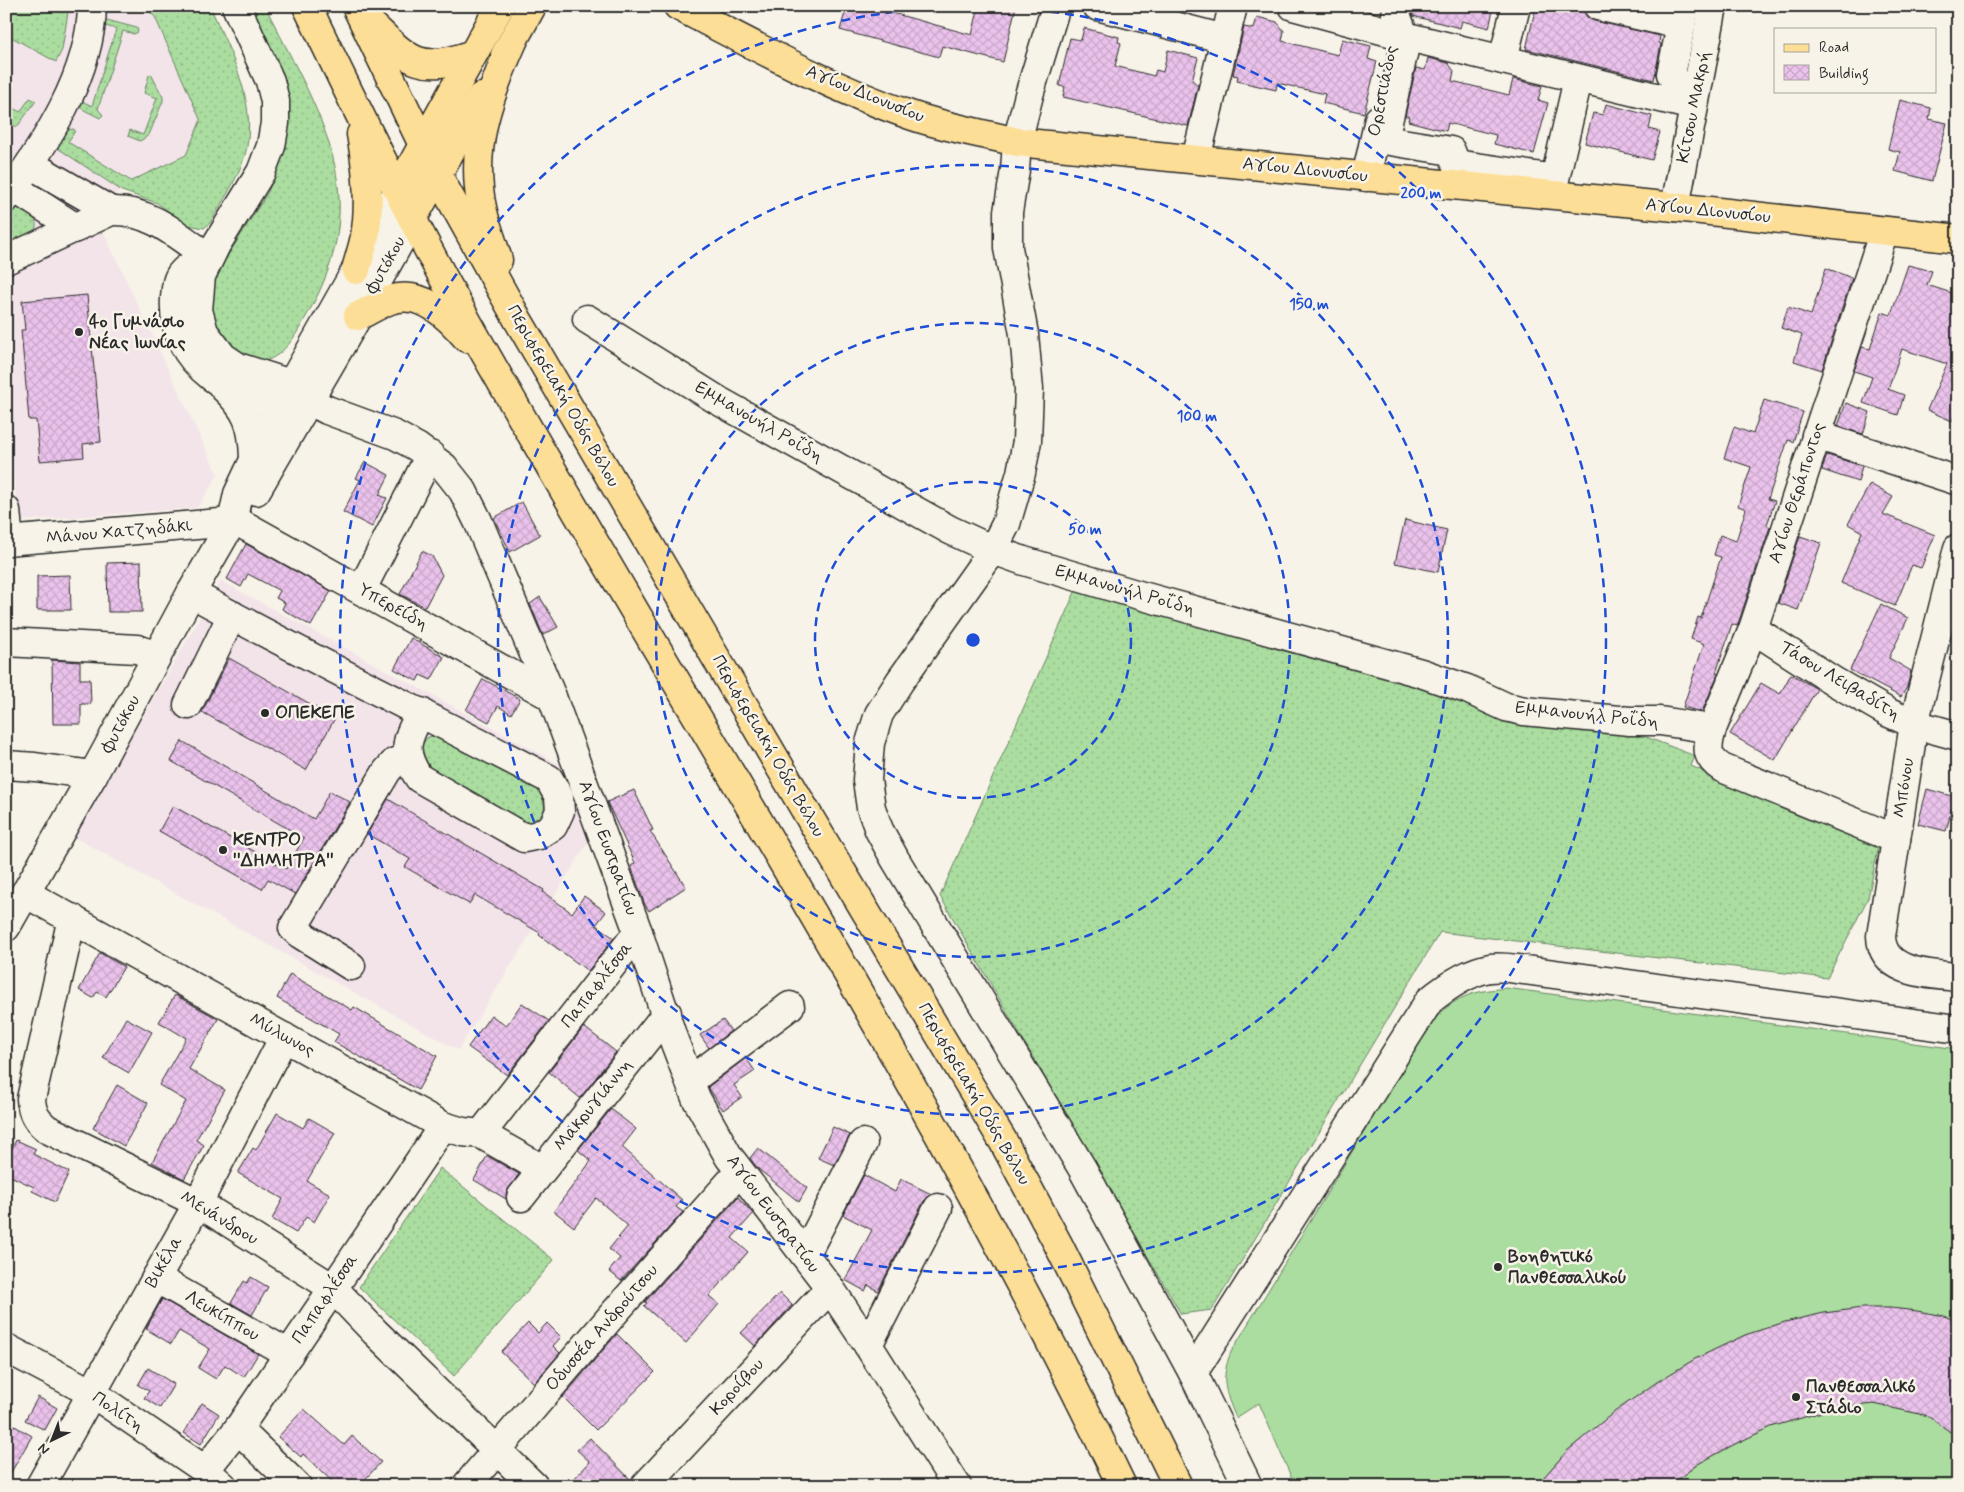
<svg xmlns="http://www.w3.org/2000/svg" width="1964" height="1492" font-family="Mynerve,sans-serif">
  <defs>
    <pattern id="grass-dots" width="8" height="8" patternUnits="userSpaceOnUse" patternTransform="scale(1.25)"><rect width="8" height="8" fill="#aadd9f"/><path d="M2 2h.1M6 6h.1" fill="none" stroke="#92be89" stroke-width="1.8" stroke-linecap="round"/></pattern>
    <pattern id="building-cross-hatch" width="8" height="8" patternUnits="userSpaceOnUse" patternTransform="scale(1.25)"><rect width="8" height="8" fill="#eac2eb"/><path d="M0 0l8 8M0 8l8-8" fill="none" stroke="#c9a7ca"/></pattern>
  </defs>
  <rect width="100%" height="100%" fill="#f7f3e8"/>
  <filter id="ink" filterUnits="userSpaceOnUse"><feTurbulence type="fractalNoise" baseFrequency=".02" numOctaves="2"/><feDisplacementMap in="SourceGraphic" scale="10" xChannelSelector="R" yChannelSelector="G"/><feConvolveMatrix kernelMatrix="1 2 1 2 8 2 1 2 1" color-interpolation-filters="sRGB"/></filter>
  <g filter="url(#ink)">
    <!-- built -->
    <g fill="#f3e4e9">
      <path d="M6,6H152L218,144L6,247Z"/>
      <path d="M103,231L218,475L197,508L18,521L6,392V273Z"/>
      <path d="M221,581L567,768L590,839L458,1050L74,837Z"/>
    </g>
    <!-- grass -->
    <g fill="url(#grass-dots)" stroke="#6a8465">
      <path d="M6,6H69L62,50L56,62L6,34Z"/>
      <path d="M132,6H210C230,53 259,103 245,155C238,179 222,202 210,223L204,228L188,225L157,203L122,191L56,147C60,139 64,129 74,129L75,131L68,142L131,181L186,155L200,122V119L155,17L148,10Z"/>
      <path d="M246,6H265C319,114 377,195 307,315C295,336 284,359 257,363L217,339L207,299L215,276L268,192L280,161Z"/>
      <path d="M103,19L133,27L137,28L138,32L134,34L123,31L98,109L103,115L100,118L82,109L79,103L80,100L92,106L116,29L102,25Z"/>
      <path d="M151,74L163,97V101L149,135L140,141L128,136L130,130L143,135L157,98L144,93L149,75Z"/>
      <path d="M30,98L36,101L17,127L6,121V104L20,112Z"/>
      <path d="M19,208C27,211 43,222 33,232C26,238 14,241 6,245C6,231 2,213 19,208Z"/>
      <path d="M1079,583L1641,735L1695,756L1691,766L1879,845L1868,898L1827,978L1440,932L1212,1310L1181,1314L940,896Z"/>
      <path d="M434,736L442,737L534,786C551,800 547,825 522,824L424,769L419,748L428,737Z"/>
      <path d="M440,1168L554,1260L454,1376L359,1287Z"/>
    </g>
    <!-- garden -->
    <path fill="#aadd9f" stroke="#6a8465" d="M1506,988L1958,1049V1486H1295L1259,1403L1236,1418C1225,1392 1220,1379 1231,1352L1425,1031C1450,999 1465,992 1506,988Z"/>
    <!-- building -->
    <g fill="url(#building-cross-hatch)" stroke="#2b2b2b">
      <path d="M847,6H867L972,35L979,6H1016L1003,62L942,46L939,57L840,30Z"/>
      <path d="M1413,6H1494L1489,28L1462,21L1460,28L1413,16Z"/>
      <path d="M1536,6H1583L1587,17L1594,21L1660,36L1659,43L1661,44L1654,80L1526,49Z"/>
      <path d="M1257,17L1277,22L1284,31L1282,41L1338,55L1342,39L1371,46L1368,59L1377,62L1364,113L1323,103L1325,94L1277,83L1276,90L1237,81L1238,76L1233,75L1244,27L1254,29Z"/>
      <path d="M1084,28L1119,37L1118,42L1121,43L1115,66L1154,76L1156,70L1163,72L1168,50L1198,58L1192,80L1198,85L1188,126L1063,97L1065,87L1059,86L1070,38L1081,40Z"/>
      <path d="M1428,58L1448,63L1454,71L1452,81L1509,95L1513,79L1542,86L1538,100L1548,103L1534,154L1494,144L1496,135L1448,123L1446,131L1408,121L1409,116H1405L1416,68L1425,70Z"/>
      <path d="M1900,100L1931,108L1929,119L1947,123L1932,181L1895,171L1900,152L1888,149Z"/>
      <path d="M1606,104L1652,116L1649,129L1660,132L1652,160L1585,143L1593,113L1603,115Z"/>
      <path d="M1908,265L1932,271L1927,285L1958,295V408L1952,421L1927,410L1947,364L1902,349L1888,389L1904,395L1898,415L1863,403L1872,377L1854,371L1862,347L1870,349L1882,312L1891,315Z"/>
      <path d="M1826,268L1852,278L1822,370L1794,361L1802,335L1781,328L1788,307L1811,315Z"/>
      <path d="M87,295L101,442L83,444L84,457L40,461L36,420H29L21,330H25L22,301Z"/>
      <path d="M1764,400L1803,412L1793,442L1788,440L1768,499L1775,501L1767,525L1770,527L1738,624L1737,626L1732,624L1716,673L1718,674L1702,712L1694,710L1683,707L1704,644L1691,639L1698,617L1701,618L1721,557L1714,555L1720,535L1736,541L1746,509L1738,506L1751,467L1724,458L1734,427L1753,434Z"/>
      <path d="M1846,403L1870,412L1863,434L1838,426Z"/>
      <path d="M1827,455L1862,466L1858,482L1822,470Z"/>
      <path d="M365,462L389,475L379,495L387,498L372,527L343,512L360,480L356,478Z"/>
      <path d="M1870,484L1893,497L1883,514L1935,535L1921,568L1912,565L1895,606L1841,583L1862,532L1848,524Z"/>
      <path d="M522,502L540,535L510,552L494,518Z"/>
      <path d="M1405,520L1447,530L1438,572L1395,563Z"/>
      <path d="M1800,536L1821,543L1798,610L1778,603Z"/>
      <path d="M246,544L331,591L311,626L282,609L285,603L276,598L280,591L248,574L241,587L227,579Z"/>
      <path d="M422,551L432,556L442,575L425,607L400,594Z"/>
      <path d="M141,562L142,612H108L107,563Z"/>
      <path d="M70,575L71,610H37V576Z"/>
      <path d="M540,597L558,627L543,635L530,604Z"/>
      <path d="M1881,604L1908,618L1889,658L1911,671L1907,687L1901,697L1850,670Z"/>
      <path d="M411,638L444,657L431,680L420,675L417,681L394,669Z"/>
      <path d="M229,658L335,718L306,770L202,712Z"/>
      <path d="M52,660L80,662V679H90L91,704H81V724H53Z"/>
      <path d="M1791,674L1817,689L1775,760L1730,734L1761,683L1780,694Z"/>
      <path d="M483,679L520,699L511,714L498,706L489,722L466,710Z"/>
      <path d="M182,741L314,819L330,791L350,802L295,894L268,879L262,889L159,831L173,806L286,869L304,838L171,761Z"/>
      <path d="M1927,789L1955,797L1946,831L1918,824Z"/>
      <path d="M634,790L653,830L650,831L686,887L649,911L645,905L631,866L635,863L607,802Z"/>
      <path d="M388,799L544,890L543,892L572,913L584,896L606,912L596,925L614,938L588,971L539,935L540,933L475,895L469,904L405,867L410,859L367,834Z"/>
      <path d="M100,953L124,967L106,997L97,992L93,998L79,990Z"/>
      <path d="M290,974L352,1010L354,1007L437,1056L418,1090L334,1042L339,1034L277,998Z"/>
      <path d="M175,995L218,1019L189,1069L225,1090L196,1140L204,1145L184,1179L152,1162L186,1101L159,1085L186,1038L159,1022Z"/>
      <path d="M522,1003L549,1021L507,1075L468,1047L491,1015L506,1026Z"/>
      <path d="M126,1018L152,1032L129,1073L103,1058Z"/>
      <path d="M723,1020L731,1031L709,1048L700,1035Z"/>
      <path d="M584,1027L616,1052L580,1098L549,1072Z"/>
      <path d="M746,1058L755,1071L734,1085L742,1097L723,1110L708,1087Z"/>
      <path d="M117,1085L148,1103L124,1146L93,1128Z"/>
      <path d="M611,1109L636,1129L622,1147L682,1200L676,1207L683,1212L621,1281L609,1271L620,1258L609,1249L628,1226L596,1198L574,1227L554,1211L591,1161L578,1150Z"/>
      <path d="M277,1113L303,1128L309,1118L335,1133L307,1181L330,1194L314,1222L306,1217L296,1233L272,1219L283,1199L238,1173L253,1148L256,1150Z"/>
      <path d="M833,1127L850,1135L834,1165L818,1158Z"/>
      <path d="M16,1140L36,1149L33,1154L69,1172L55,1202L32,1191L34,1187L6,1174V1146L12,1149Z"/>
      <path d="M758,1148L807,1188L799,1202L757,1168L750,1158Z"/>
      <path d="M487,1156L519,1174L509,1188L506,1199L474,1180Z"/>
      <path d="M864,1175L895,1192L901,1179L931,1194L924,1201L878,1291L868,1285L865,1291L845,1280L872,1230L843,1215Z"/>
      <path d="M738,1197L753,1214L732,1238L748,1252L709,1296L719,1304L686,1343L644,1306L647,1303L645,1302Z"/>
      <path d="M251,1277L268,1287L252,1315L231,1303L244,1281L247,1283Z"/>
      <path d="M780,1293L792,1305L755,1346L741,1333Z"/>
      <path d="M162,1299L258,1354L244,1377L225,1365L216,1379L198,1368L210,1349L179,1331L171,1344L146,1329Z"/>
      <path d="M1862,1308H1891L1917,1311L1944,1316L1958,1321V1438L1929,1416L1874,1404L1835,1408L1771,1427L1735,1444L1698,1464L1669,1486H1536L1567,1451L1613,1413L1657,1382L1695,1359L1745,1335L1785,1322L1824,1313Z"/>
      <path d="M528,1323L538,1333L547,1323L561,1337L553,1346L560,1353L534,1383L501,1352Z"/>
      <path d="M617,1334L655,1372L596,1430L563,1397Z"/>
      <path d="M148,1368L174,1384L160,1408L144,1398L149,1391L138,1385Z"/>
      <path d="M38,1397L57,1408L45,1430L25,1420Z"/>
      <path d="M202,1403L219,1414L201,1444L184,1433Z"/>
      <path d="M304,1409L344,1445L352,1436L381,1462L359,1486H337L303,1454L301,1457L278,1437Z"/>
      <path d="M6,1421L32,1436L6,1481Z"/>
      <path d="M590,1438L631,1480L630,1486H567L590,1462L577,1450Z"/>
    </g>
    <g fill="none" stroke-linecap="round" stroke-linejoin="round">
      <defs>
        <g id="minor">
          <path d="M236,6L270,81L275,101V123L271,146L261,172L216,245L201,276L198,310L204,332L223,357L238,367L291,384L310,401L327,410L395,435L417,447L444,467L463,491L478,521L552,697L638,932L673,1038L696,1098L729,1157L830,1288L868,1345L957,1486"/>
          <path d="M1056,6L1029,95L1017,142L1015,170L1008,212V248L1024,334L1029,389L1027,441L1021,473L1006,524L993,550L900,681L879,714L870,743L867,780L871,808L879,830L895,859L1082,1168L1193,1373L1248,1486"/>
          <path d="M1097,6L1225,39"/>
          <path d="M1293,6L1404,36L1693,106"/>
          <path d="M1398,6L1396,14L1406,41L1384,140L1451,151L1456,164L1555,179L1578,79"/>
          <path d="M1598,6L1681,25"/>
          <path d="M1503,60L1516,6"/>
          <path d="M1679,102L1681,88L1671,74L1685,6"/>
          <path d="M1196,159L1233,6"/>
          <path d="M30,164L111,211"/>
          <path d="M1366,177L1379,119"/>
          <path d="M14,188L76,228"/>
          <path d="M6,198C45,144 91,75 92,6"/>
          <path d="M1675,207L1713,6"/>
          <path d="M1884,231L1753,629L1712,729C1707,747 1705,757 1722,768L1896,839"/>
          <path d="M209,258C199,262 189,265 182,273C176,279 176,289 175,298C173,332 185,356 212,377C227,388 249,398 268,401C278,402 288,401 298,401"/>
          <path d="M6,260L111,211C150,209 179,237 209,258"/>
          <path d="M587,319L719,401L950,530L993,550L1024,561L1139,595L1421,673L1467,689L1506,707L1524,711L1630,721H1660L1712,729"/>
          <path d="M223,387C248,410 253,425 254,458"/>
          <path d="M1816,435L1958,481"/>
          <path d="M256,491L358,316L413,218"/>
          <path d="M6,510L9,541"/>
          <path d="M233,519L552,697"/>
          <path d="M6,541L232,522"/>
          <path d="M1958,548L1914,724L1881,936C1882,974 1930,974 1958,977"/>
          <path d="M362,589L430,455"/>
          <path d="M191,593C309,658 430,717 549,779L559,797L560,811L553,826L539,835L524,838L419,778C401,751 406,740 421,712"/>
          <path d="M1753,629L1835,682L1889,713L1914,724L1958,736"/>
          <path d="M6,642L137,649L157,656"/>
          <path d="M188,705L232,615"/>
          <path d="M6,765L35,767L93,775"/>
          <path d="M25,893L443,1126L463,1132L481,1134L542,1169"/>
          <path d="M72,918L31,1099C32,1113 36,1120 47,1129L198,1203L333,1288L375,1332L534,1486"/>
          <path d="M6,927L93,775L191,593L232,522L238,494L282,401L356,270L398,190"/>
          <path d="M351,966L300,934L293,928L387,771L395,762L409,760"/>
          <path d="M690,1081L790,1006"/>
          <path d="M481,1134L638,932"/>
          <path d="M521,1197L667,1013"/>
          <path d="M805,1255L863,1143"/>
          <path d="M156,1278L289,1354"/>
          <path d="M868,1345L938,1208"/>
          <path d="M6,1348L92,1393L205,1470L223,1486"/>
          <path d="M1193,1373L1429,1001C1446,987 1467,972 1490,968C1499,967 1509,968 1517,969L1958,1029"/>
          <path d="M238,1429L297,1486"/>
          <path d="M205,1470L238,1429L443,1126"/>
          <path d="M40,1486L198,1203L284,1037"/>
          <path d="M466,1486L615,1312L739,1172"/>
          <path d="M645,1486L830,1288"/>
        </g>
        <g id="major">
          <path d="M307,6C366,129 426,251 494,369C705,740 937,1100 1122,1486"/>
          <path d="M356,6L437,174L518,320L811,820L1003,1141L1058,1244L1178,1486"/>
          <path d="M678,6C753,45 829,87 910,115C944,127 981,133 1017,142L1675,207L1958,239"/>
          <path d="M372,25C410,61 419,74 473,54"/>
          <path d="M505,55L532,6"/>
          <path d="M398,190L500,6"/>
          <path d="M413,218L481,97"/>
          <path d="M498,260C493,244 487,228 483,212C468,149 489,95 514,39"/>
          <path d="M356,270C359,258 363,247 365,236C371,202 367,167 361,134"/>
          <path d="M358,316C369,311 379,304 390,300C422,289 448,316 467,338"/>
        </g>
      </defs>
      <!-- minor casing -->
      <use href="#minor" stroke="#2b2b2b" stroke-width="31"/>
      <!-- major casing -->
      <use href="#major" stroke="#2b2b2b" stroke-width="31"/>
      <!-- minor -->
      <use href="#minor" stroke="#f7f3e8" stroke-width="28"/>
      <!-- major -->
      <use href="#major" stroke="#fdde96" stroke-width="28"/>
    </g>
  </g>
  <!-- distance rings -->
  <g fill="none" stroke="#1d4ed8" stroke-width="2.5" stroke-dasharray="9 6">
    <circle cx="973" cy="640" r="158"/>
    <circle cx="973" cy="640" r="317"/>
    <circle cx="973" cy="640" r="475"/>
    <circle cx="973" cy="640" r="633"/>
  </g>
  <!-- markers -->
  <g fill="#2b2b2b" stroke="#f7f3e8" stroke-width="2">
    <circle cx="79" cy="332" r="5"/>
    <circle cx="265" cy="713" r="5"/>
    <circle cx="223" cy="850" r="5"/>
    <circle cx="1498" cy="1267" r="5"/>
    <circle cx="1796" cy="1397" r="5"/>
  </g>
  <g text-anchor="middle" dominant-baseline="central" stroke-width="5" stroke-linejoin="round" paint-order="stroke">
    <!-- street labels -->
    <g font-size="18" fill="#2b2b2b" stroke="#f7f3e8">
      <text transform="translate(1383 91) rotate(-79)">Ορεστιάδος</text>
      <text transform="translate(865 94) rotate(22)">Αγίου Διονυσίου</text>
      <text transform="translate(1694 107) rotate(-79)">Κίτσου Μακρή</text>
      <text transform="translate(1305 170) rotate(6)">Αγίου Διονυσίου</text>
      <text transform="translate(1708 211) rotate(6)">Αγίου Διονυσίου</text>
      <text transform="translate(386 265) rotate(-61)">Φυτόκου</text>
      <text transform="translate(563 396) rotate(60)">Περιφερειακή Οδός Βόλου</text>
      <text transform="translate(759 422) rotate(30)">Εμμανουήλ Ροΐδη</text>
      <text transform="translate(1797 493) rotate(-72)">Αγίου Θεράποντος</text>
      <text transform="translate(119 532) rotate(-5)">Μάνου Χατζηδάκι</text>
      <text transform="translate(1125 590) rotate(16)">Εμμανουήλ Ροΐδη</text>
      <text transform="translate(393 607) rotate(29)">Υπερείδη</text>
      <text transform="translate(1840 681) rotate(31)">Τάσου Λειβαδίτη</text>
      <text transform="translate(1587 715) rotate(6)">Εμμανουήλ Ροΐδη</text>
      <text transform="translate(121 724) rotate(-62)">Φυτόκου</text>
      <text transform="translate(768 746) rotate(60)">Περιφερειακή Οδός Βόλου</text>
      <text transform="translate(1904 788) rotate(-81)">Μπόνου</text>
      <text transform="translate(608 848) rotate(70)">Αγίου Ευστρατίου</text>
      <text transform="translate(597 985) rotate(-52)">Παπαφλέσσα</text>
      <text transform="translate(282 1035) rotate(29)">Μύλωνος</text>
      <text transform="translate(974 1094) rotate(60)">Περιφερειακή Οδός Βόλου</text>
      <text transform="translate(593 1105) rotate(-51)">Μακρυγιάννη</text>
      <text transform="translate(773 1214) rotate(53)">Αγίου Ευστρατίου</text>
      <text transform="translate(219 1218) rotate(31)">Μενάνδρου</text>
      <text transform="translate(164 1262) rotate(-60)">Βικέλα</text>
      <text transform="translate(325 1299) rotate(-56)">Παπαφλέσσα</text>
      <text transform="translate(222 1316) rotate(30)">Λευκίππου</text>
      <text transform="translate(602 1328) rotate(-49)">Οδυσσέα Ανδρούτσου</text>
      <text transform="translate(737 1387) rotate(-47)">Κοροίβου</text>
      <text transform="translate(118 1412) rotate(34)">Πολίτη</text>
    </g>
    <!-- poi labels -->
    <g font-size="18" font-weight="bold" fill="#2b2b2b" stroke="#f7f3e8" text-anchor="start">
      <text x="89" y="322">4ο Γυμνάσιο<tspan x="89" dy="21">Νέας Ιωνίας</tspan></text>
      <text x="275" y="713">ΟΠΕΚΕΠΕ</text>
      <text x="233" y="840">ΚΕΝΤΡΟ<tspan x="233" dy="21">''ΔΗΜΗΤΡΑ''</tspan></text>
      <text x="1508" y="1257">Βοηθητικό<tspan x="1508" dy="21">Πανθεσσαλικού</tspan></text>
      <text x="1806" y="1387">Πανθεσσαλικό<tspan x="1806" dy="21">Στάδιο</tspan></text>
    </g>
  </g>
  <circle cx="973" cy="640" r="8" fill="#1d4ed8" stroke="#f7f3e8" stroke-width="2.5"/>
  <g font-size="15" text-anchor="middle" font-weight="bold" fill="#1d4ed8" stroke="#f7f3e8" stroke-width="5" stroke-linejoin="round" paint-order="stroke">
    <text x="1421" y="198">200 m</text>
    <text x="1309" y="309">150 m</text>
    <text x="1197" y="421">100 m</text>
    <text x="1085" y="534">50 m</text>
  </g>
  <!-- margin -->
  <rect width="1964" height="1492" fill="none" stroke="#f7f3e8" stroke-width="25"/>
  <rect x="12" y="12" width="1939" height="1467" fill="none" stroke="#2b2b2b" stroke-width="2" filter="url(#ink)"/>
  <!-- legend -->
  <rect x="1774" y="28" width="162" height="65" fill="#f7f3e8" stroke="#a5a39c"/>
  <rect x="1784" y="44" width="25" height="8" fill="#fdde96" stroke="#a5a39c"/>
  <text x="1819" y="52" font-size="15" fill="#2b2b2b">Road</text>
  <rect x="1784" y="65" width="25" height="15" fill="url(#building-cross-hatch)" stroke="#a5a39c"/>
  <text x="1819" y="78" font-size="15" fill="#2b2b2b">Building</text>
  <!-- north arrow -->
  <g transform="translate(52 1440) rotate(223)" stroke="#f7f3e8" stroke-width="4" paint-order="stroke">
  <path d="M0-4L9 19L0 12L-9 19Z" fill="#2b2b2b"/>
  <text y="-8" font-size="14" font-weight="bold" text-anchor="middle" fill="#2b2b2b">N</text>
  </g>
</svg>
